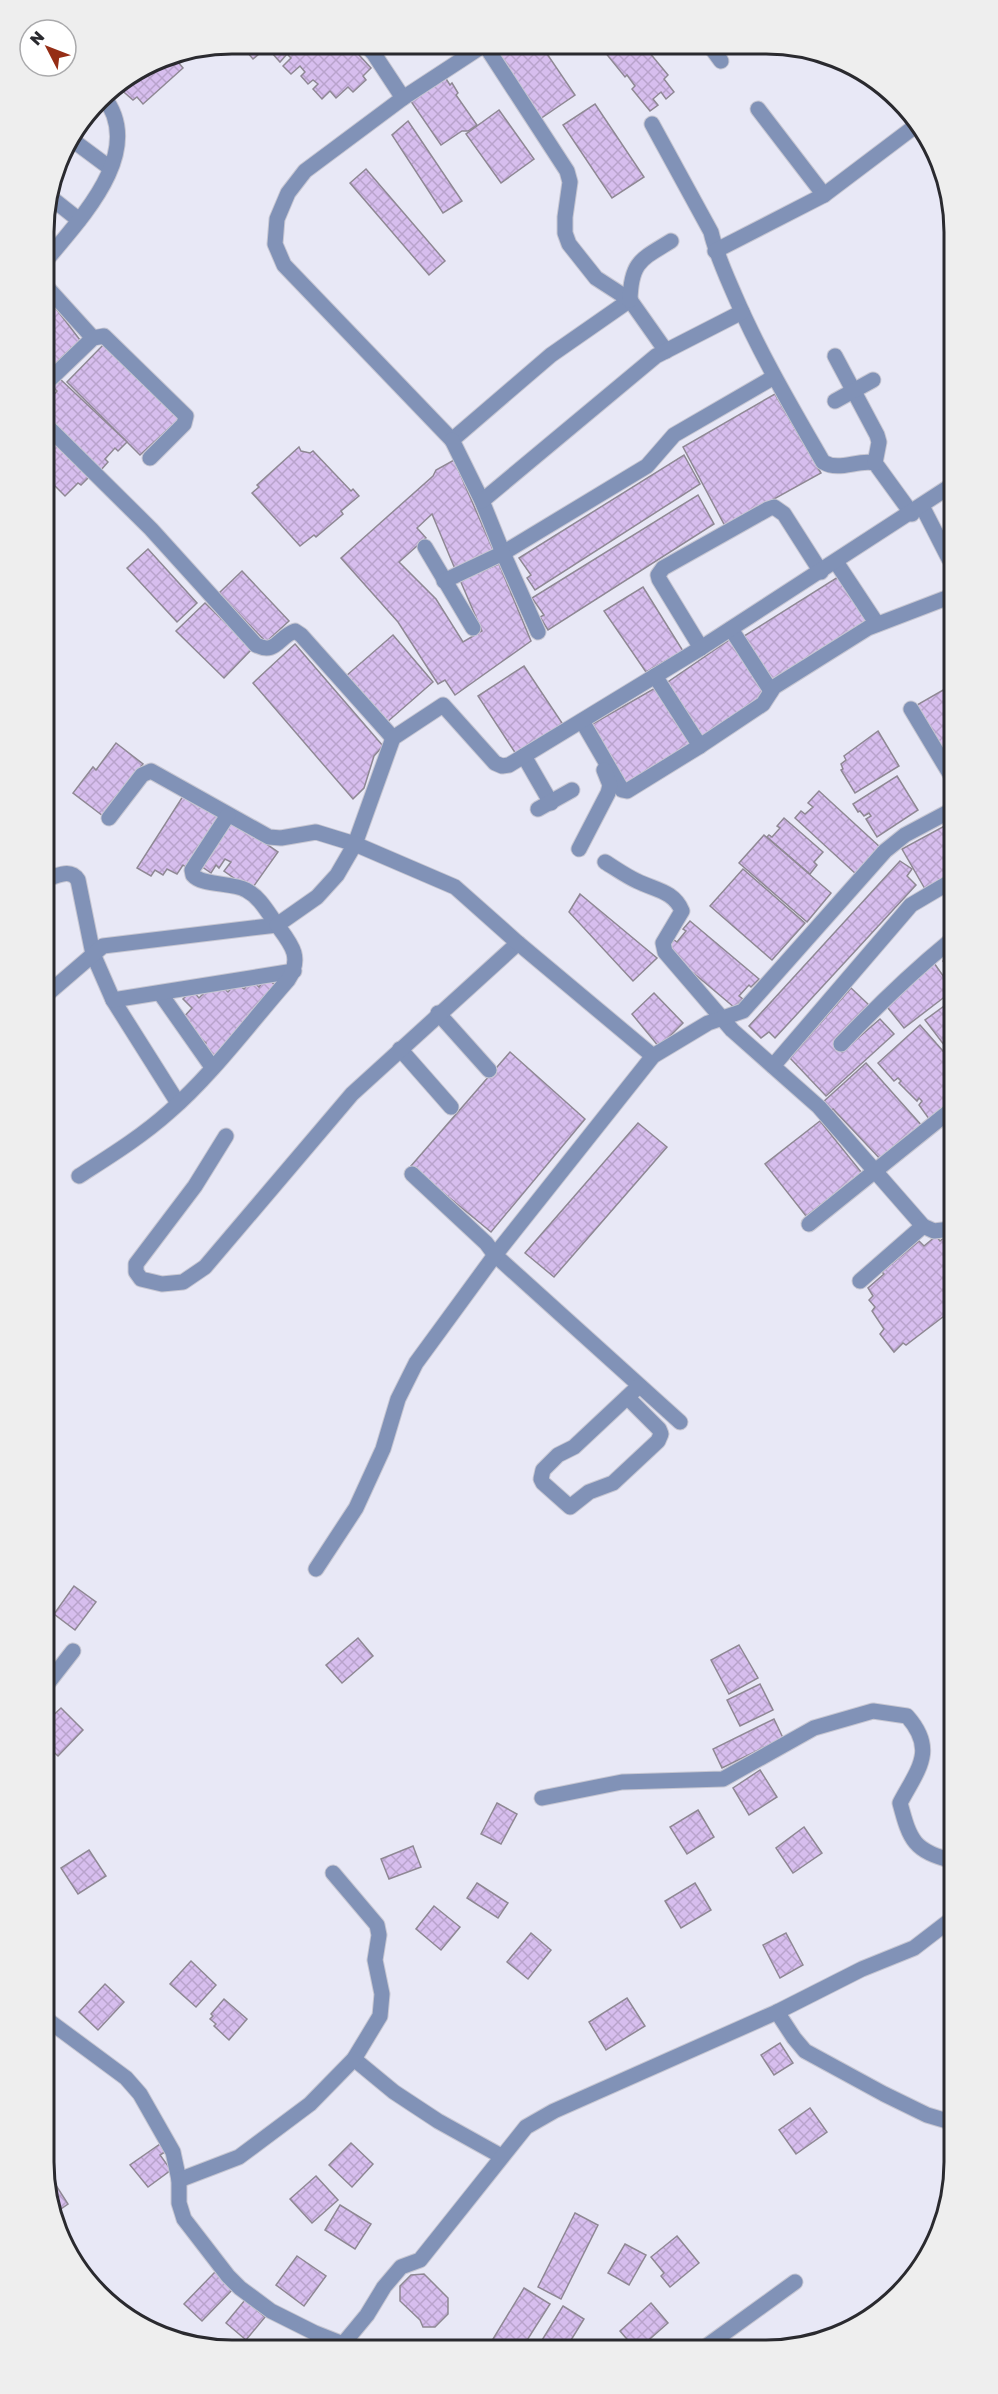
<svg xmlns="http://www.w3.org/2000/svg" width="998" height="2394" font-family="'Golos Text',sans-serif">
  <defs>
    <pattern id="building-cross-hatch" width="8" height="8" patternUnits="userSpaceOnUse" patternTransform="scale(1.5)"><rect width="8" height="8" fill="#d7beee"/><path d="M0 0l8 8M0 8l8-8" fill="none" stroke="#b9a3cc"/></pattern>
  </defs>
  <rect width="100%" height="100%" fill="#e8e8f6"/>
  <!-- building -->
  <g fill="url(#building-cross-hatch)" stroke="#8f8894" stroke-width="1.5">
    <path d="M240,44H262L266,48L253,59Z"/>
    <path d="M282,44H349L371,68L363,76L366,80L353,92L348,87L336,98L330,91L322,99L313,89L318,84L313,80L308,84L301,76L305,72L300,66L291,74L283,66L291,58L287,54L280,62L272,53Z"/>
    <path d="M507,45H541L575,95L540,119L495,53Z"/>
    <path d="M600,46H644L668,75L664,79L674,92L666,99L661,92L653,99L658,105L650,111L632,89L635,86L627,75L625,77Z"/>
    <path d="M172,55L183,68L143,104L137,97L133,100L118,87V84L160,58Z"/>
    <path d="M443,74L450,85L452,83L458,93L456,95L477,125L468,131H462L441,145L408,97Z"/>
    <path d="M595,104L644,177L612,198L563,125Z"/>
    <path d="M499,110L534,159L501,183L466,134Z"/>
    <path d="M408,121L462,201L443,213L392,135Z"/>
    <path d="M366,169L445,261L429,275L350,183Z"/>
    <path d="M44,293L80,340L45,373L44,372Z"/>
    <path d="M105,343L181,417L140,455L67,382Z"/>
    <path d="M59,378L127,442L118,451L115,448L105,459L108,462L101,470L45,417L44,398L48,401L57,391L52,386Z"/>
    <path d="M775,394L821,473L725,526L683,447Z"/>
    <path d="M45,431L91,475L81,485L78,483L65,496L45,476Z"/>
    <path d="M299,447L301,451L310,453L313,451L351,491L353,489L359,496L341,511L343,514L316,537L314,535L300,546L252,493L259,487L257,485Z"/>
    <path d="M684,455L700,484L535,590L527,578L531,575L519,558Z"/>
    <path d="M454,460L494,552L455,569L432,514L417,528L426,538L399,562L436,599L463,642L482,631L460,580L499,564L531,641L455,695L445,680L438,684L398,622L341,558L433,476L436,470Z"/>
    <path d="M698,495L714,524L548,630L540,617L544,615L532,598Z"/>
    <path d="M148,549L197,603L177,622L127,568Z"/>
    <path d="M242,571L289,621L266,642L219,593Z"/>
    <path d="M838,577L869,625L772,687L741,638Z"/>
    <path d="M643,587L683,651L646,672L604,611Z"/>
    <path d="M205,603L252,649L224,678L176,631Z"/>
    <path d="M393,635L433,682L386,723L346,676Z"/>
    <path d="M732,638L768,692L702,739L665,684Z"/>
    <path d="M295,644L383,746L374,756L364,788L353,799L253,683Z"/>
    <path d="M524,666L564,726L516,754L478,696Z"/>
    <path d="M950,686V761L917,705Z"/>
    <path d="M657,687L694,745L625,788L589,726Z"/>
    <path d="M878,731L899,766L855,793L841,770L843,769L841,764L846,760L844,756Z"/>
    <path d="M116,743L143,764L103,816L73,793L93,767L96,770Z"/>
    <path d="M897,776L918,810L877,837L866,819L871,816L869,813L864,816L860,811L858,812L853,804Z"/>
    <path d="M819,791L881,848L856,874L795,818L801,811L805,814L813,807L808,803Z"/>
    <path d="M185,793L219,818L187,868L183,865L177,874L167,869L163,875L155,870L151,876L137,868Z"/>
    <path d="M784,818L823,852L814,862L817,865L810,874L767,837L769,835L772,837L780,828L777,826Z"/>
    <path d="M230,819L278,852L251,890L224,871L231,862L225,859L219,868L216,865L211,873L201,866Z"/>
    <path d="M950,823V874L925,889L902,849Z"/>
    <path d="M764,835L831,893L807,922L739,863Z"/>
    <path d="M900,861L912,869L907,876L916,885L775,1038L769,1032L761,1038L749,1026Z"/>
    <path d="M743,869L805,923L772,960L710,906Z"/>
    <path d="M580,894L657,958L633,981L569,912Z"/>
    <path d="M690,921L759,979L751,987L749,985L739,996L743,999L735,1008L665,949L674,940L677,942L686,931L683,929Z"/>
    <path d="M950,955L951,970L943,961Z"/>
    <path d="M934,963L951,987V992L904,1028L884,1003Z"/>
    <path d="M266,977L277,987L214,1059L202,1048L206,1043L181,1020L192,1008L183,999L192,990L199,998L211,986L220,985L228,992L236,983L244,989L252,980L259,987Z"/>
    <path d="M851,988L869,1005L834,1043L842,1052L880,1019L894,1034L826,1096L790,1058Z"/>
    <path d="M654,993L683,1023L659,1047L632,1014Z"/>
    <path d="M951,1001V1054L925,1020Z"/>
    <path d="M920,1025L951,1060V1107L932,1123L919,1105L922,1101L919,1098L917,1101L899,1083L901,1081L898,1078L894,1081L878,1063Z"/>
    <path d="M510,1052L585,1119L491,1232L411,1166Z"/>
    <path d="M866,1063L923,1127L883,1162L833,1109L830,1111L822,1103Z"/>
    <path d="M820,1121L862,1173L806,1216L765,1164Z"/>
    <path d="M638,1123L667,1147L554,1277L525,1253Z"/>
    <path d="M951,1232L952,1310L906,1345L903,1343L894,1352L880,1334L884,1329L872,1311L875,1307L869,1300L873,1296L868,1288L884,1274L882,1272L919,1241L924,1246L936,1236L940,1241Z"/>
    <path d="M74,1586L96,1602L75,1630L54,1614Z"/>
    <path d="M358,1638L373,1656L342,1683L326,1665Z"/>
    <path d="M739,1645L758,1678L729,1694L711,1660Z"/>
    <path d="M760,1684L773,1710L740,1726L727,1700Z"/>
    <path d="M61,1708L83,1730L58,1756L48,1747V1720Z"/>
    <path d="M774,1719L783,1738L722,1768L713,1749Z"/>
    <path d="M760,1770L777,1797L749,1815L733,1788Z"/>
    <path d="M497,1803L517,1814L501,1844L481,1834Z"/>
    <path d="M698,1810L714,1837L687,1854L670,1827Z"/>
    <path d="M804,1827L822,1853L793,1873L776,1848Z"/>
    <path d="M413,1846L421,1867L389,1879L381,1859Z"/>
    <path d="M89,1850L106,1876L78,1894L61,1868Z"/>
    <path d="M477,1883L508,1903L498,1918L467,1898Z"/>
    <path d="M695,1883L711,1910L681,1928L665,1901Z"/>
    <path d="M434,1906L460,1927L441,1950L416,1929Z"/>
    <path d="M531,1933L551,1950L528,1979L507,1962Z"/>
    <path d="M786,1933L803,1965L780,1978L763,1945Z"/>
    <path d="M191,1961L216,1985L196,2007L170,1984Z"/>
    <path d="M105,1984L124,2002L98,2030L79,2012Z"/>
    <path d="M627,1998L645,2026L606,2050L589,2022Z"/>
    <path d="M224,1999L247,2019L229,2040L214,2026L216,2024L210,2019L213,2016L211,2014Z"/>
    <path d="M780,2043L793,2063L774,2075L761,2055Z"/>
    <path d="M810,2108L827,2132L796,2154L779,2130Z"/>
    <path d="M351,2143L373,2164L352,2187L329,2165Z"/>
    <path d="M160,2144L165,2152L160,2155L171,2170L148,2187L130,2165Z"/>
    <path d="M50,2176L68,2204L52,2215L50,2210Z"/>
    <path d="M316,2176L338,2200L312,2223L290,2199Z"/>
    <path d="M340,2205L371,2224L355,2249L325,2230Z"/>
    <path d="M575,2213L598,2225L561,2299L538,2287Z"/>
    <path d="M677,2236L699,2263L670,2287L661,2276L664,2273L651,2257Z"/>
    <path d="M625,2244L646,2255L629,2285L608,2273Z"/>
    <path d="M297,2256L326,2276L304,2306L276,2285Z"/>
    <path d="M215,2272L233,2289L202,2321L184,2304Z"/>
    <path d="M424,2274L448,2298V2314L435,2327H423L420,2320L400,2301V2286L411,2275Z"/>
    <path d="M524,2288L550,2304L524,2345L504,2346L493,2339Z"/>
    <path d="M245,2300L265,2317L246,2340L226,2323Z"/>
    <path d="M651,2303L668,2323L643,2345H632L620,2331Z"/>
    <path d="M563,2306L584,2319L568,2345H539Z"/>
  </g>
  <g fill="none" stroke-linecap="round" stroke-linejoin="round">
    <defs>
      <g id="street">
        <path d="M365,44L374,54L403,98"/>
        <path d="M484,45L403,98L305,171L288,193L277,219L275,244L284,265L452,440L551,355L630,300"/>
        <path d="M485,45L567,171L570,182L565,217V233L569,244L596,278L630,300L666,351"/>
        <path d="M710,46L721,61"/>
        <path d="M758,109L824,195"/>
        <path d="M652,124L711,232C716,254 726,275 735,296C760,354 792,408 823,462C840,472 857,459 875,463L912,514"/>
        <path d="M71,139L110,168"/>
        <path d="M50,197L79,220"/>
        <path d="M715,251L824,195L918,124"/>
        <path d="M44,263C78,221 148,152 103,96"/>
        <path d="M44,284L93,338"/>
        <path d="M630,300C631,261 642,259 671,241"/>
        <path d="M835,356L877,435L879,442L875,463"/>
        <path d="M44,385L93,338L104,336L186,416L184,424L150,458"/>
        <path d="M835,401L873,380"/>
        <path d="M45,424L151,529L256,645C276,655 278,637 295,631L301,635L393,738"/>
        <path d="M452,440L482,501L503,553L647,466L674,435L774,377"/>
        <path d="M482,501L656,356L742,312"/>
        <path d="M922,506L949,559"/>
        <path d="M425,547L473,628"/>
        <path d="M836,562L877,624"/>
        <path d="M444,581L503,553L538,632"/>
        <path d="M731,629L771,691"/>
        <path d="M701,648L659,579L658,575L663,568L768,509L774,507L784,514L821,572"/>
        <path d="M655,676L700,746"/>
        <path d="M911,709L950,774"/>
        <path d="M582,721L622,790L627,791L700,746L763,704L774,687L868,628L949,597"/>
        <path d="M524,756L551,803"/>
        <path d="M538,809L572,790"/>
        <path d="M109,818L142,775L151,771L269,837L281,838L316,832L355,844L393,738L443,705L495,763L502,766L509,765L701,648L949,487"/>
        <path d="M579,849L608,793L610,785L604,770"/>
        <path d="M605,862C615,868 626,876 637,881C655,890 674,891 682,911L663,943L665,952L732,1030L819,1107L923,1226L934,1231L951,1229"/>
        <path d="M46,879C58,876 70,868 78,880L93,954L113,1000L178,1103"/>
        <path d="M160,993L212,1067"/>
        <path d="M46,995L103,946L277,925C268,913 260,897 246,890C232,882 202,886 193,875L192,870L228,815"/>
        <path d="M113,1000L294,971"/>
        <path d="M438,1013L489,1070"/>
        <path d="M841,1044C876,1007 911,973 950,941"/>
        <path d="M400,1049L451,1107"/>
        <path d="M773,1066L911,905L950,882"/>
        <path d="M226,1136L195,1186L136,1264V1272L141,1279L162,1284L183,1282L205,1267L352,1094L518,943"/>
        <path d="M412,1174L486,1243L495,1255L680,1422"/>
        <path d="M79,1176C110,1156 141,1137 169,1112C211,1076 251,1022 288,980C303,957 291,944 277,925L317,897L337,875L355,844L455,887L518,943L653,1056"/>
        <path d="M809,1224L951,1110"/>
        <path d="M860,1281L923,1226"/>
        <path d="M627,1397L659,1429L661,1434L658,1441L613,1483L589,1492L570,1507L543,1483L541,1479L543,1470L558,1455L574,1447L639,1386"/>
        <path d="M316,1569L356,1508L383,1449L398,1399L416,1363L495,1255L653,1056L708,1023L743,1011L885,851L905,835L950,811"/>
        <path d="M48,1683L73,1651"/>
        <path d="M542,1798L622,1782L723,1779L814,1728L873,1711L907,1716C937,1750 918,1769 900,1803C910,1841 914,1851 953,1861"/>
        <path d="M777,2012L794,2038L805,2051L884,2094L927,2115L954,2123"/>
        <path d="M49,2021L126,2078L140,2094L173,2152L179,2180V2203L184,2219L228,2276L240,2288L271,2311L315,2333L348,2346"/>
        <path d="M354,2059L394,2092L438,2121L501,2156"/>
        <path d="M179,2180L239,2157L310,2104L354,2059L380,2016L382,1994L375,1960L379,1935L377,1925L333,1873"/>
        <path d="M343,2344L367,2315L384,2287L401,2267L420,2260L526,2127L554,2111L777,2012L862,1969L914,1948L953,1918"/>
        <path d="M708,2345L795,2282"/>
      </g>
    </defs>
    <!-- street casing -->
    <use href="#street" stroke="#c6c6d2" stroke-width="17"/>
    <!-- street -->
    <use href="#street" stroke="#8192b7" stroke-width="15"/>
  </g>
  <!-- crop -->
  <path d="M0 0H998V2394H0ZM232 54H766A178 178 0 0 1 944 232V2162A178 178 0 0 1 766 2340H232A178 178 0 0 1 54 2162V232A178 178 0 0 1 232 54Z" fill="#eee" fill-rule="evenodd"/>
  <path fill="none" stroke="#2a2a2f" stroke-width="3" d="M232 54H766A178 178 0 0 1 944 232V2162A178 178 0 0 1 766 2340H232A178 178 0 0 1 54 2162V232A178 178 0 0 1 232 54Z"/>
  <!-- north arrow -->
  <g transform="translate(48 48) rotate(312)"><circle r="28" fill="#ffffff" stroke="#aaaaac" stroke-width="1.5"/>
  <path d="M0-4.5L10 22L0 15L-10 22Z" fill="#952d15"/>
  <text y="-9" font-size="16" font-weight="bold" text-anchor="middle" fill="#2a2a2f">N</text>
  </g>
</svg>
